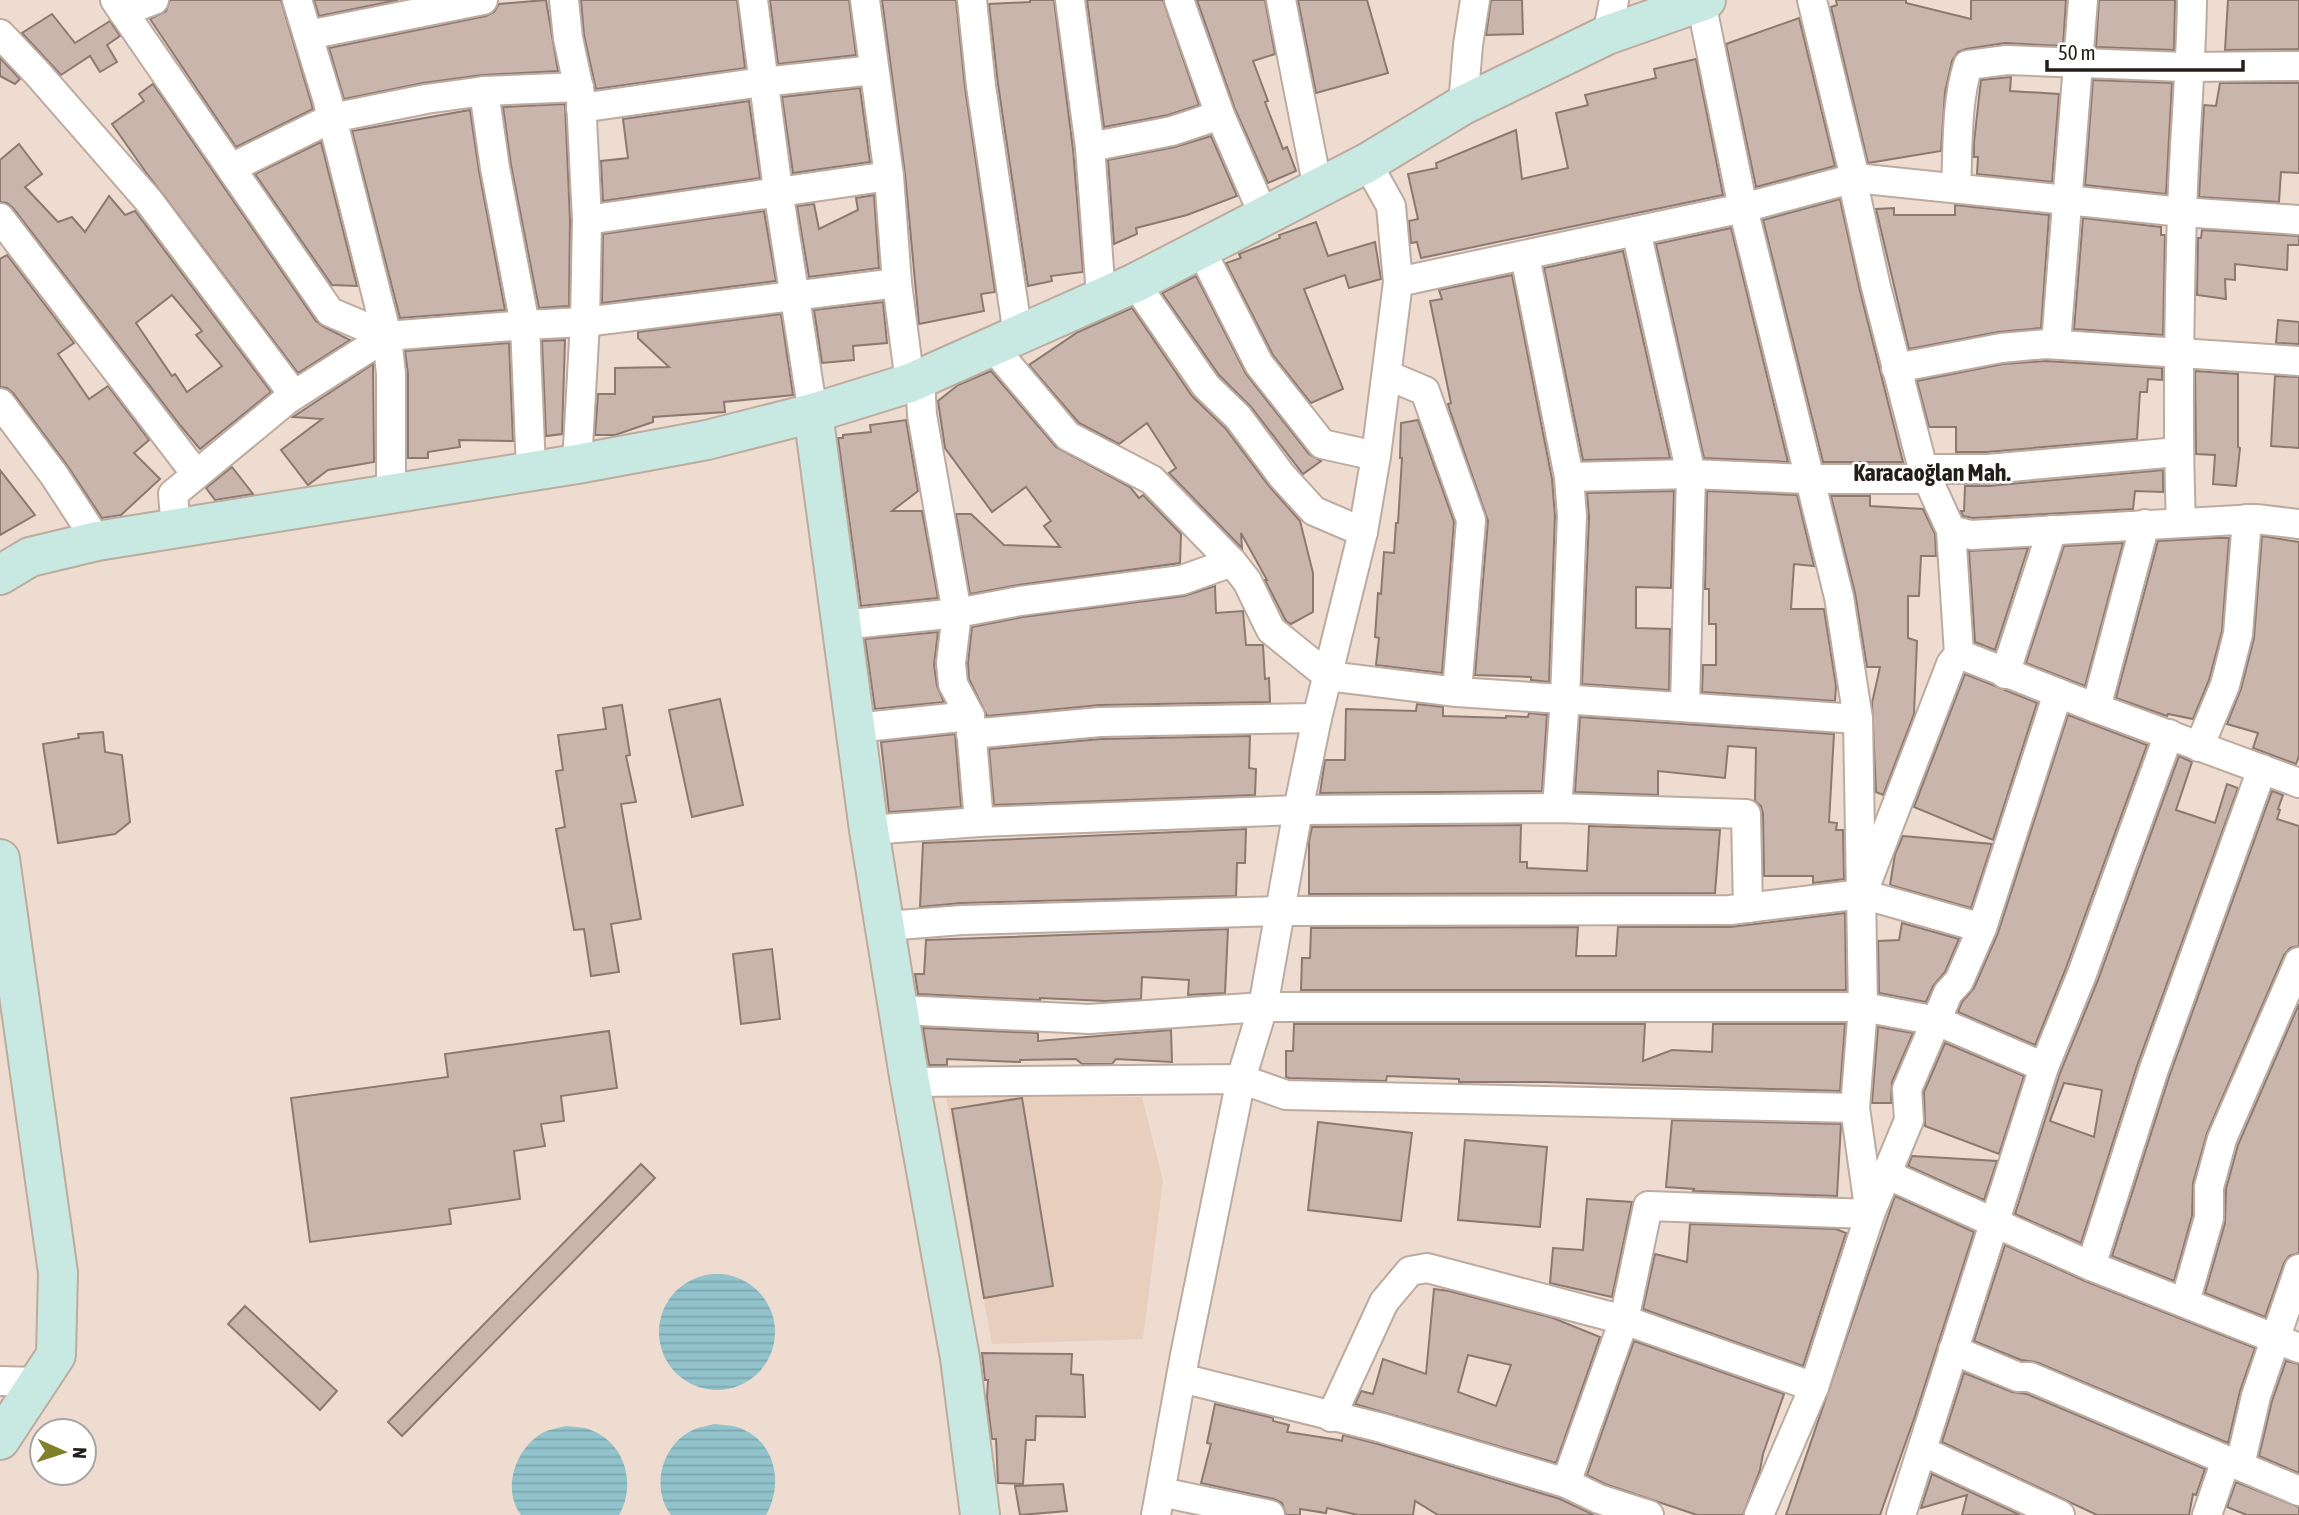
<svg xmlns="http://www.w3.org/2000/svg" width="2299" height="1515" font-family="'Asap Condensed',sans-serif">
  <defs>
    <pattern id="water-rules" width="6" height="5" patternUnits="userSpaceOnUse" patternTransform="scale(1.75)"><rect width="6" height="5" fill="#92c2cb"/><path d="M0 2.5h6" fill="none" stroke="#7ea6ae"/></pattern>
  </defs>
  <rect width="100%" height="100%" fill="#efdcd0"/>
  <!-- built -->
  <path fill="#e7cebd" d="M946,1096L1142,1097L1163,1181L1143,1339L992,1344Z"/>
  <!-- water -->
  <g fill="url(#water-rules)">
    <circle cx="717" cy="1332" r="58"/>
    <path d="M714,1424C721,1425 730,1425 737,1427C776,1440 784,1483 766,1515H671C650,1488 662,1444 693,1430C699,1427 708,1426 714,1424Z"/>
    <path d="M566,1426C573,1427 582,1427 588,1429C625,1441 637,1484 619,1515H521C501,1489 516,1447 544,1432C551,1429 559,1428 566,1426Z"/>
  </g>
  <!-- building -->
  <g fill="#c9b5ac" stroke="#8c7970" stroke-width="2" fill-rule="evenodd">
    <path d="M170,0H281L313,109L236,147L150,19L166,11Z"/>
    <path d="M314,0H398L319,16Z"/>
    <path d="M546,0L558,71L482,75L423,83L344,99L329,48L486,16L494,12L499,4Z"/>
    <path d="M581,0H737L745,68L596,89L584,35Z"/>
    <path d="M770,0H849L856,55L778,64Z"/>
    <path d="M882,0H956L965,88L995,292L981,294L984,311L919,324L905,174Z"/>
    <path d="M1030,0H1054L1073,149L1083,272L1051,276L1052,281L1028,286L998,84L989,4L1030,2Z"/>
    <path d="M1087,0H1163L1199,105L1168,115L1104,127Z"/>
    <path d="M1197,0H1265L1275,54L1253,61L1268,101L1265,102L1283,149L1287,147L1296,171L1268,183L1235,109Z"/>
    <path d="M1298,0H1367L1388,73L1316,93Z"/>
    <path d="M1491,0H1522L1523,34L1486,35Z"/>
    <path d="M1836,0H1906V3L1971,19V0H2066L2063,46L2005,43L1966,49L1958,52L1952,61L1945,92L1941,151L1868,163L1831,7L1837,5Z"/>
    <path d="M2099,0H2175L2174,50L2096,47Z"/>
    <path d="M2228,0H2299V49L2225,50Z"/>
    <path d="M52,14L75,43L110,21L120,36L107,45L117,62L100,72L90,56L61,75L22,33Z"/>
    <path d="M1799,18L1835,166L1756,187L1726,44Z"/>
    <path d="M0,58L20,79L15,84L0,76Z"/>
    <path d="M1696,59L1723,195L1421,258L1417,242L1411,243L1409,221L1418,219L1408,174L1437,168L1436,163L1516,130L1522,179L1568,168L1556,113L1588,105L1585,95L1656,78L1654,69Z"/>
    <path d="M2011,77L2010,91L2059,94L2052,182L1977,174L1978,157H1974V142L1981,80Z"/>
    <path d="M2093,80L2172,83L2166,194L2085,185Z"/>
    <path d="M2220,83H2299V173L2281,172L2279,202L2199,197L2204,105L2216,106Z"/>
    <path d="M153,84L316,321L324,327L350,340L298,373L145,171L112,124L144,101L139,94Z"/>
    <path d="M860,88L870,162L793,173L782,97Z"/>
    <path d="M749,101L760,178L603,201L601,161L628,158L623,119Z"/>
    <path d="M565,104L570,220L569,306L539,308L511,165L503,107Z"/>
    <path d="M470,110L479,171L505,310L400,318L352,131Z"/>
    <path d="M1211,136L1237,196L1187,215L1136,228L1137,234L1114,244L1108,160L1175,147Z"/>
    <path d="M321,142L357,286L332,285L255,174Z"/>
    <path d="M19,144L42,174L25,187L58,222L72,217L85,232L109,196L125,215L135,211L271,392L200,449L180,425L13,208L7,203L0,202V160ZM172,295L202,331L196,335L222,366L187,392L175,374L172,376L136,323Z"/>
    <path d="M874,195L879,268L809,277L797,206L814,204L819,229L858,210L856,198Z"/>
    <path d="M1840,199L1860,291L1903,462H1823L1763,220Z"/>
    <path d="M1955,205L2049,215L2041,328L1998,332L1909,349L1876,209L1894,208V215H1955Z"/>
    <path d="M764,211L776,281L602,303L603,234Z"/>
    <path d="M2083,218L2161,227V235H2165L2163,335L2074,329Z"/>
    <path d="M1316,222L1328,256L1375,242L1381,279L1349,288L1345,275L1304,289L1343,389L1311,403L1273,355L1226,263L1241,258L1239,254L1280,238L1279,235Z"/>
    <path d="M1731,228L1788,462L1704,458L1656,244Z"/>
    <path d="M2202,230L2299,236V245H2288L2287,270L2235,264V280L2225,279L2226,299L2197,295L2198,238H2201Z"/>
    <path d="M1623,251L1670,458L1583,460L1544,268Z"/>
    <path d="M7,255L74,343L58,354L89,399L108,386L149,440L134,453L160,479L121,515L102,518L67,465L13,393L7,388L0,387V259Z"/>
    <path d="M1512,275L1552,479L1555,516L1549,682L1531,680V677L1475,675L1488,521L1450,411L1448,404L1451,403L1430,301L1442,299L1439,290Z"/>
    <path d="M1196,276L1246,374L1309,454L1321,461L1303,474L1251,407L1219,375L1162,293Z"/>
    <path d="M883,302L887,343L853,346L854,360L822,363L814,310Z"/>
    <path d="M1132,308L1192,396L1225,428L1269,486L1300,521L1313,573V612L1291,624L1286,621L1265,580H1267L1241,533L1242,548L1169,473L1176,468L1147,423L1119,444L1079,423L1029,365L1078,332Z"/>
    <path d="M781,314L793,395L724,402L725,412L653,417V422L615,435H595L598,394H615V368L669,367L638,338V332Z"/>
    <path d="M2278,320L2299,322V344L2276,343Z"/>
    <path d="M565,340L562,434L546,436L542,341Z"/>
    <path d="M509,343L513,441L459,440L460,447L428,452V458H408V374L405,351Z"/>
    <path d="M2046,361L2162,368V380L2148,379L2147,392H2140L2137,439L1987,452H1956V427H1929L1917,381L2003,364Z"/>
    <path d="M373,364L374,462L328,470L308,485L281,450L322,419L293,417Z"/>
    <path d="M991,371L1056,447L1130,487L1139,498L1143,495L1181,534L1180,563L1018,585L970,594L956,514H971L1004,545L1060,547L1044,526L1051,521L1026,487L992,512L945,448L938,401L958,385Z"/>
    <path d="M2195,371L2238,374V447L2240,448L2236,486L2213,484L2215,455L2196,454Z"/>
    <path d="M2275,376L2299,377V448L2271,446Z"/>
    <path d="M906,420L918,491L892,511H922L938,598L861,606L838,438H843V435L871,432L870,425Z"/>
    <path d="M1418,420L1454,522L1442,673L1376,665L1379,638L1375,637L1378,593L1381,594L1384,552L1394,553L1396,523H1398L1402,458H1400L1401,423Z"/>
    <path d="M232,467L253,494L215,500L206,488Z"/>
    <path d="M0,470L35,515L0,535Z"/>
    <path d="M2163,470V492L2135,491L2133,509L1973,518L1963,516L1961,511H1964L1965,486H1989Z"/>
    <path d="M1674,491L1671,588L1636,587V628L1670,629L1669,690L1582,684L1589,517L1587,493Z"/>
    <path d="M1707,491L1797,495L1814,566L1794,564L1791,609H1824L1836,686L1835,701L1702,692L1703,665H1716V624H1709V589H1705Z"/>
    <path d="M1831,496H1870V506L1923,509L1935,534L1936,556H1921L1919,596H1908V638L1917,641L1914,714L1883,795L1876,792L1872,703L1880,667H1867L1855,593Z"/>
    <path d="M2262,536L2299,542V756L2296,764L2253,748L2258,733L2227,724L2241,689L2254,638Z"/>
    <path d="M2215,538H2229L2222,631L2209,680L2193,719L2168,714L2167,716L2116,698L2158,541Z"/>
    <path d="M2123,543L2085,686L2026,663L2064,546Z"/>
    <path d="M2028,548L1995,650L1975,642L1969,551Z"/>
    <path d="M1215,586L1216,613L1243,611L1246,645H1263L1265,679L1269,678L1270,702L1100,705L987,716L969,679L968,663L972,627L1023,617L1184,596Z"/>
    <path d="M938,632L934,665L937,686L944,702L875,709L865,639Z"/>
    <path d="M1965,674L2037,703L1993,840L1914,807Z"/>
    <path d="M720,699L743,805L692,817L669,710Z"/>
    <path d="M1417,704L1443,707V716L1506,718V716L1528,717L1529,713L1547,715L1542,791L1320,793L1325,760H1345L1346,709L1416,711Z"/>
    <path d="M622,705L630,755L626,756L636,802L621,804L641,919L611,924L619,972L591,976L584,929L574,930L556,829L565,827L556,771L563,770L558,735L606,729L603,708Z"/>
    <path d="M2068,715L2147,745L2066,968L2035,1045L1958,1012L1962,1002L1974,988L1998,933Z"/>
    <path d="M1580,717L1834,734L1829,822L1837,823L1836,830H1843L1844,879L1813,883V876H1764L1763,814L1761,806L1755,801L1756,748L1728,746L1725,778L1658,771V795L1575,792Z"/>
    <path d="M103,732L105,752L122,755L130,822L115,834L58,843L43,744L79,738L78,734Z"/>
    <path d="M955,734L961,807L889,812L881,742Z"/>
    <path d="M1250,736L1249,768L1256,769L1255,795L994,805L989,749L1101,739Z"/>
    <path d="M2179,756L2192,762L2176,810L2215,823L2227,784L2238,788L2137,1066L2081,1243L2015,1214L2060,1073L2098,980ZM2064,1083L2102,1090L2094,1137L2050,1121Z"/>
    <path d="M2272,791L2283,795L2278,809L2280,810L2277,819L2299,826V946L2290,948L2284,955L2207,1133L2193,1183L2192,1216L2174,1281L2112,1256L2169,1077Z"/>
    <path d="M1521,825L1520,862H1527V868L1587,871L1589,826L1720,830L1715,893L1309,894V841L1312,827Z"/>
    <path d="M1246,829L1245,863H1237L1236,896L961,903L920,907L923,843Z"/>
    <path d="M1903,836L1992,844L1971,908L1890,885L1895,854Z"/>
    <path d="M1845,913L1846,990H1301L1302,958H1310L1311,928L1578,927L1576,956H1616L1618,927H1730Z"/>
    <path d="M1902,923L1959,939L1945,972L1933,986L1926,1002L1879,993L1878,941L1899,940Z"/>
    <path d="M1228,929L1225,993L1188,995L1189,980L1142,977L1141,999L1106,1001L1040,998V1000L918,994L915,974H924L926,940Z"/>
    <path d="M772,949L780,1019L741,1024L733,954Z"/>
    <path d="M2299,1004V1253L2289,1256L2284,1263L2265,1317L2205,1293L2225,1223L2226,1189L2238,1145Z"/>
    <path d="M1294,1024H1645L1643,1061L1672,1050L1712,1052L1713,1024H1845L1840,1091L1544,1082H1459V1079L1387,1076L1386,1081L1289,1078L1286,1077V1051H1293Z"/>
    <path d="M1878,1027L1913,1033L1892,1082L1891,1103H1872Z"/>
    <path d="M923,1028L1038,1033V1041L1171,1030L1172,1062L1116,1059L1112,1064H1082L1076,1059L1020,1060V1062L947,1059V1065H929Z"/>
    <path d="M609,1031L617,1088L561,1096L564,1121L541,1124L545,1146L514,1151L520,1199L449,1209L451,1224L310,1242L291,1098L448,1077L445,1054Z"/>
    <path d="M1945,1043L2024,1076L1999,1154L1925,1126L1924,1092Z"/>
    <path d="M1022,1098L1053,1286L984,1298L952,1109Z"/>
    <path d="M1672,1120L1841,1124L1837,1196L1693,1191L1694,1189L1666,1187Z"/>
    <path d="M1318,1122L1412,1133L1401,1221L1308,1210Z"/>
    <path d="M1465,1140L1547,1147L1540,1227L1458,1220Z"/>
    <path d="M1912,1156L1997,1161L1984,1200L1908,1166Z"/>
    <path d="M641,1164L655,1178L402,1436L388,1422Z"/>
    <path d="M1895,1196L1974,1232L1915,1416L1880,1515H1786Z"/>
    <path d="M1587,1199L1632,1202L1612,1297L1550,1283L1553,1248L1583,1250Z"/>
    <path d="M1690,1224L1836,1229L1846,1233L1803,1366L1643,1309L1655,1254L1687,1262Z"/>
    <path d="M2005,1245L2085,1281L2255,1348L2240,1391L2228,1443L2036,1362L2021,1360L1974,1341Z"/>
    <path d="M1434,1289L1449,1291L1553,1318L1600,1337L1556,1463L1355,1404L1361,1391L1373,1394L1383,1359L1426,1374ZM1468,1355L1511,1365L1496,1406L1458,1392Z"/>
    <path d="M245,1306L337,1391L320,1410L228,1324Z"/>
    <path d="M1634,1341L1784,1394L1763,1454L1760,1470L1743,1515H1697L1605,1484L1587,1475Z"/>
    <path d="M982,1353L1072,1354L1071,1374L1083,1375L1085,1417L1036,1416L1035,1440H1026L1023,1484L998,1483L996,1439H992L987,1398L988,1380H985Z"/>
    <path d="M2286,1361L2299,1364V1473L2259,1456L2272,1401Z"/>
    <path d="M1964,1373L2012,1392L2027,1394L2205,1469L2196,1495L2193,1494L2189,1515H2097L1942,1442Z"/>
    <path d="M1215,1404L1273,1418V1421L1289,1425L1287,1432L1339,1440L1342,1441L1343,1435L1378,1444L1560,1499L1594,1515H1438L1415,1501L1413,1515H1358L1327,1508L1326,1513L1300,1509V1515H1286L1282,1503L1274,1499L1201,1483L1211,1444L1207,1443Z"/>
    <path d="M1932,1474L2020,1515H1962L1967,1495L1921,1508Z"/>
    <path d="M2236,1482L2299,1507V1515H2247L2227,1507Z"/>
    <path d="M1063,1484L1067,1511L1020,1515L1015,1486Z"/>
  </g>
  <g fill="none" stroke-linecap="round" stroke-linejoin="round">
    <defs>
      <g id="street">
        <path d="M115,0L330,312L387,336"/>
        <path d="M297,0L327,98L387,336L391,374V495"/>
        <path d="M564,0L568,38L581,99L587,220L585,322L577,464"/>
        <path d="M753,0L778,190L813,413"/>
        <path d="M865,0L889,176L897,283L910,383"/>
        <path d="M972,0L981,86L1018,335"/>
        <path d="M1070,0L1090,147L1101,296"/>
        <path d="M1179,0L1220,115L1264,216"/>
        <path d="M1281,0L1318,189"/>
        <path d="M1812,0L1855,178V192L1876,287L1923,469L1951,530L1959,654L1951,664L1867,882"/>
        <path d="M123,12L154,0"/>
        <path d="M0,34L38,74L148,200L294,395"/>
        <path d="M308,35L483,0"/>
        <path d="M1607,35L1614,0"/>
        <path d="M484,91L495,168L525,325L531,470"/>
        <path d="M1463,105L1468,45L1475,0"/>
        <path d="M581,108L762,82L874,70"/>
        <path d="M1090,147L1172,131L1220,115"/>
        <path d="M231,168L332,118L426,99L484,91L579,87"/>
        <path d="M1956,188C1958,148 1956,103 1968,65L2007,60L2184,67L2299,66"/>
        <path d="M0,218L196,474"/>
        <path d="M587,220L889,176"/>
        <path d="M1636,231L1691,474L1685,706"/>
        <path d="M1200,248L1259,364L1322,444L1376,456"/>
        <path d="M1525,256L1569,477L1572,516L1565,698L1557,808"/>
        <path d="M1398,282L1743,208L1855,178L2182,212L2299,220"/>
        <path d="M1135,283L1206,386L1238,417L1282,476L1314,511L1363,532"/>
        <path d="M2056,344L2083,0"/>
        <path d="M992,346L1068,436L1152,480L1232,562L1247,581L1271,630L1328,676L1457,692L1858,719"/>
        <path d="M1896,368L2001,348L2046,344L2299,361"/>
        <path d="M1387,375L1425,391L1471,520L1457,692"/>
        <path d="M920,379L922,415L957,613L951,663L953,684L970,716L979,822"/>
        <path d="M0,403L54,475L97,541"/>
        <path d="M1923,469H1988L2178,452"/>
        <path d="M1569,477L1691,474L1808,479H1927"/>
        <path d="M2181,523C2177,420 2179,316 2182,213C2184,142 2191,71 2192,0"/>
        <path d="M176,529L173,494L288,399L387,336L525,325L585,322L897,283"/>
        <path d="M1951,530L1971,535L2256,519L2299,524"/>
        <path d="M842,625L957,613L1020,601L1182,580L1232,562"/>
        <path d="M1959,654L2096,708L2299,783"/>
        <path d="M2005,674L2052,530"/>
        <path d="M2096,708L2145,524"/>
        <path d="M855,728L970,716"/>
        <path d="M971,734L1100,722L1317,718"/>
        <path d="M2199,747L2225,685L2238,634L2247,519"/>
        <path d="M869,830L979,822L1298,810L1557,808L1746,814L1748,908"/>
        <path d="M886,926L962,920L1281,911L1730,910L1862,894L1982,928"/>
        <path d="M900,1010L1089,1019L1263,1007H1863L1937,1021L2044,1067"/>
        <path d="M910,1082L1241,1079L1286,1095L1855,1108"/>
        <path d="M1886,1174L2091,1266L2299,1348"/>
        <path d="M2091,1266L2153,1072L2262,769"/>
        <path d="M2185,1302L2209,1218V1187L2222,1139L2299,962"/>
        <path d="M1953,1350L2018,1377H2030L2299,1491"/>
        <path d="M1181,1378L1382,1428L1566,1483L1599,1499L1649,1515"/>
        <path d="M0,1381L38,1382"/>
        <path d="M1331,1417L1384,1302L1410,1271L1427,1268L1624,1320L1814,1387"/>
        <path d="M1922,1451L2060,1515"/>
        <path d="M2240,1465L2256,1396L2299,1269"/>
        <path d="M1566,1483L1624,1320L1648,1206L1870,1214L1855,1108L1863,1007L1858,719L1839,597L1743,208L1701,2"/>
        <path d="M1161,1492L1270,1515"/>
        <path d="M1156,1515L1185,1355L1241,1079L1263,1007L1298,810L1317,718L1363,532L1376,456L1398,282L1391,206L1367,163"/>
        <path d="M1759,1515L1814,1387L1870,1214L1909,1120L1907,1089L1948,993L1959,981L1982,928L2058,693"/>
        <path d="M1901,1515L2044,1067L2082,974L2169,734"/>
        <path d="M2207,1515L2226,1460"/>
      </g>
      <g id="secondary">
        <path d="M813,413L869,830L910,1082L960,1358L980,1515"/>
        <path d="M0,575L30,557L97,541L577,464L707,440L813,413L910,383L1135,283L1367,163L1463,105L1607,35L1706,0"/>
        <path d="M0,859L58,1273L56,1355L0,1440"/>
      </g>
    </defs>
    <!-- street casing -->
    <use href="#street" stroke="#bdab9f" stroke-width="32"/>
    <!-- secondary casing -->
    <use href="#secondary" stroke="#bdab9f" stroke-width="42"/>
    <!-- street -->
    <use href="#street" stroke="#fff" stroke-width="28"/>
    <!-- secondary -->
    <use href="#secondary" stroke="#c8e9e2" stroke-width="38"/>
  </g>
  <g text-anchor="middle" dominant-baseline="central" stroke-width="5" stroke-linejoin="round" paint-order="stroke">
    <!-- district labels -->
    <g font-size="24" font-weight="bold" fill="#241e19" stroke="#fff">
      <text x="1932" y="472">Karacaoğlan Mah.</text>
    </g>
  </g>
  <!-- north arrow -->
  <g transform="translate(63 1452) rotate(93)"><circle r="33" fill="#ffffff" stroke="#a7a5a3" stroke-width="2"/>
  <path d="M0-5L12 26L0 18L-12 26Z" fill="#81812a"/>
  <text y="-10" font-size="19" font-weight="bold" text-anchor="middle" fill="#241e19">N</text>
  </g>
  <!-- scale -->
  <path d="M2047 60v10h196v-10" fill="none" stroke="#241e19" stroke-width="3.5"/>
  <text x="2058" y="60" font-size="21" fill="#241e19" stroke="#ffffff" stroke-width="5" paint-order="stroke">50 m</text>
</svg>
